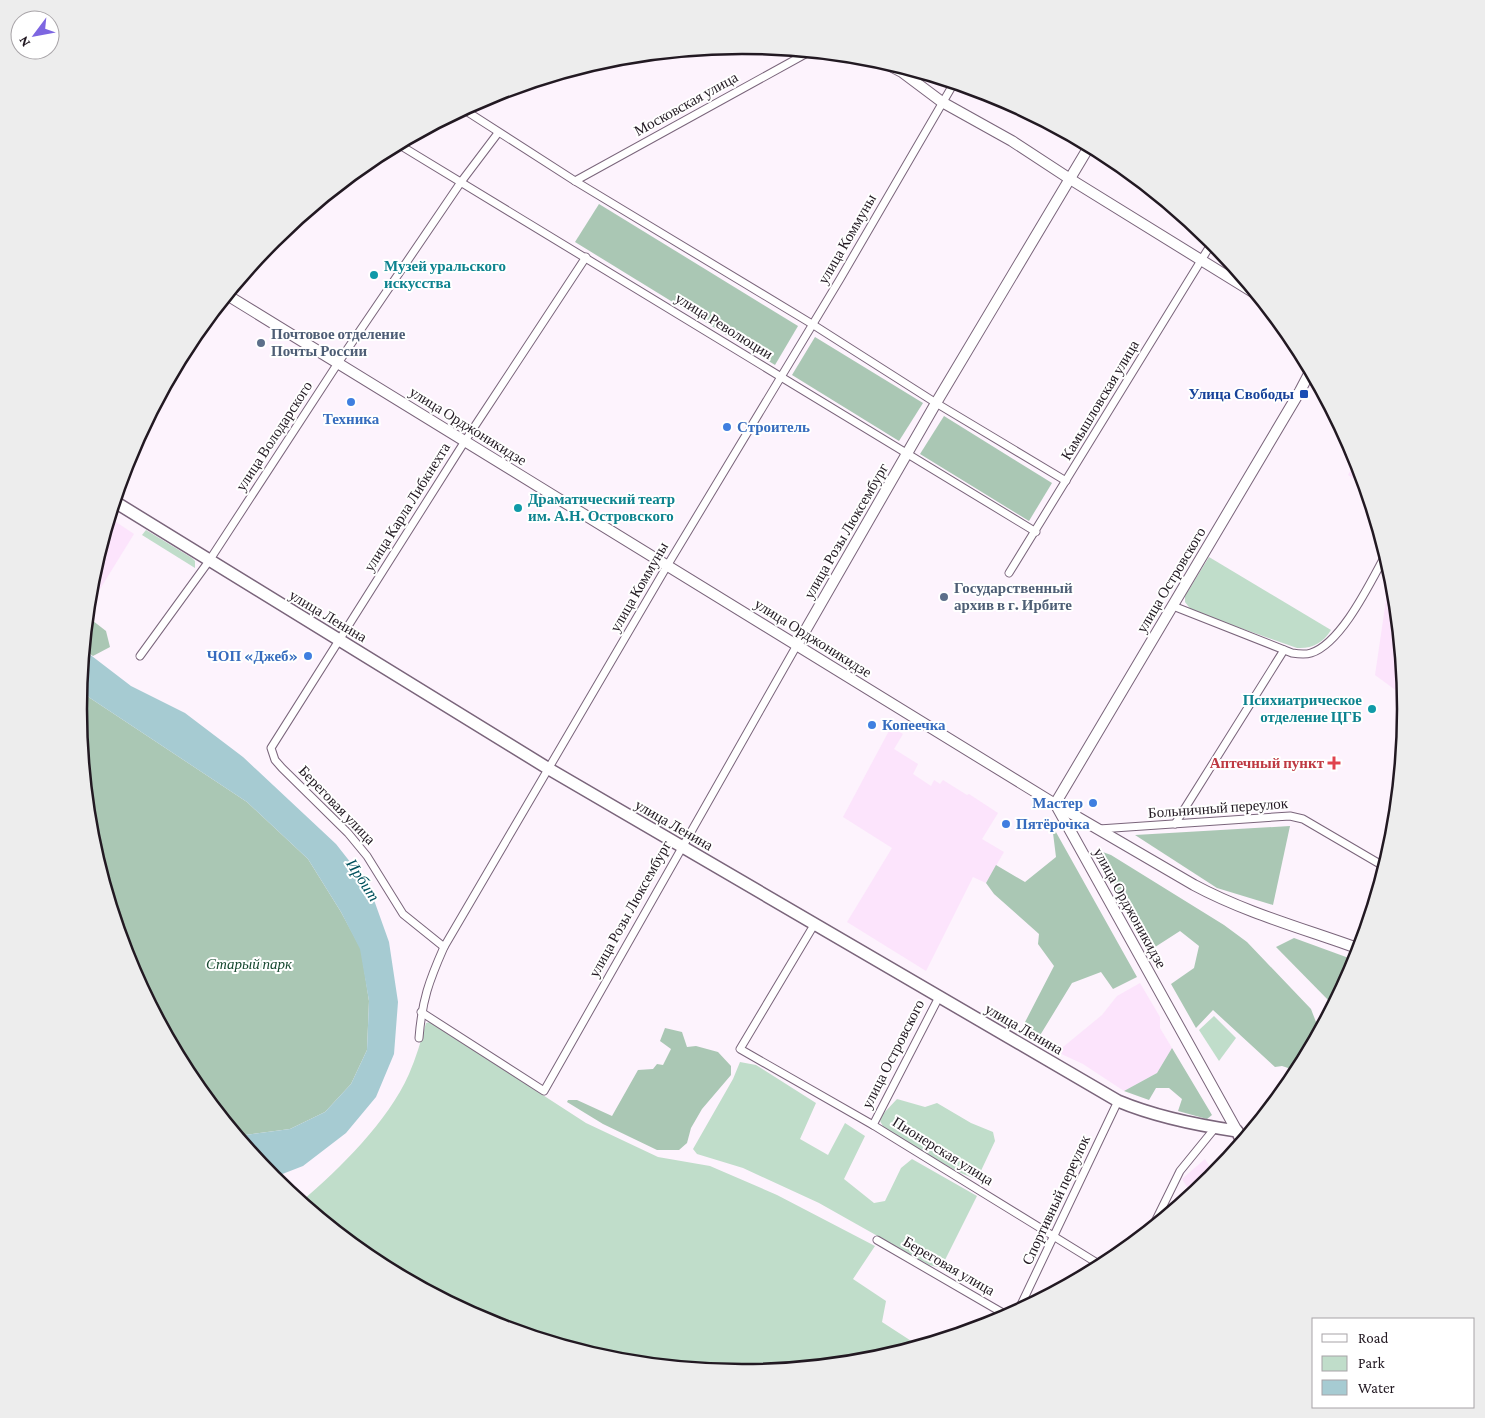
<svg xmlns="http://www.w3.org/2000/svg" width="1485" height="1418" font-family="'Crimson Pro',serif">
  <rect width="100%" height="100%" fill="#fdf3fd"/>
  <!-- built -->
  <g fill="#fce4fc">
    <path d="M1355,453L1365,484L1364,485L1348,475L1352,468L1348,462Z"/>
    <path d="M110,518L134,534L92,602L89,600L91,579Z"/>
    <path d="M1392,575L1394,580L1405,697L1375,675L1386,600Z"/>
    <path d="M891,727L903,734L894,749L918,764L913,774L931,786L934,780L940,784L943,780L967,795L969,794L998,813L982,839L1004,852L986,883L973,877L926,971L847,922L892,848L843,817Z"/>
    <path d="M1140,983L1160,1017V1028L1172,1048L1157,1073L1124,1091L1083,1064L1057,1052L1102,1015L1117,996Z"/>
    <path d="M1205,1159L1215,1175L1192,1195L1182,1179Z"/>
  </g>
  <!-- green -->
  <g fill="#c0ddca">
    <path d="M146,530L192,558L195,561V568L142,535Z"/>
    <path d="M1209,557L1331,630C1323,643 1312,649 1297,648L1192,611L1185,602V596Z"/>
    <path d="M1214,1016L1236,1038L1219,1061L1199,1030Z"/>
    <path d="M430,1022L586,1123L658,1157L710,1166L777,1195L875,1246L853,1279L886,1301L882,1322L919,1346L872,1360L742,1373L613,1360L488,1322L373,1261L301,1202C341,1167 387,1123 409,1074C416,1058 421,1041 426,1023Z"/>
    <path d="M740,1062L756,1065L816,1103L800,1139L828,1155L845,1123L865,1136L844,1179L874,1203L885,1201L901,1168L912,1159L977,1196L941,1268L929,1265L819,1203L743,1168L697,1154L693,1149L733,1079Z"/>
    <path d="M897,1099L925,1107L937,1103L971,1123L993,1132L995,1141L979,1175L973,1178L956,1171L884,1128L880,1121L883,1114Z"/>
  </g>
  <!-- forest -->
  <g fill="#aac7b4">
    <path d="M599,204L798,326L775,365L575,242Z"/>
    <path d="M815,337L923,403L899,441L792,375Z"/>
    <path d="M944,416L1052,483L1029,521L920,454Z"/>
    <path d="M88,617L106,631L110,647L93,656L84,650Z"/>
    <path d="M80,689L90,698L247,802L308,859L341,912L361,949L369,1001L367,1050L351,1084L325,1112L290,1129L238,1136L190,1078L129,963L91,838L79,709Z"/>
    <path d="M1052,825L1137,977L1113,989L1101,972L1072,983L1039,1037L1023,1026L1054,966L1038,944L1039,934L994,894L986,883L996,865L1025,882L1056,857Z"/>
    <path d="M1290,826L1273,905L1217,888L1135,835Z"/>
    <path d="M1100,851L1111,855L1224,925L1247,942L1311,1009L1316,1022L1321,1029L1294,1078L1269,1110L1267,1107L1294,1070L1282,1066L1275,1067L1213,1010L1196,1028L1171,984L1194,968L1199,946L1180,931L1152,949L1101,862Z"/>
    <path d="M1294,938L1357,961L1333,1005L1276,947Z"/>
    <path d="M665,1028L682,1032L687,1047L696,1046L718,1052L731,1066V1075L702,1109L691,1128L687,1143L679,1150H657L603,1124L567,1102L568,1100H577L612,1116L638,1070L653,1069L657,1064L663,1065L671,1049L660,1041Z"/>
    <path d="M1172,1048L1212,1115L1207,1119L1178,1111L1182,1099L1169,1088H1156L1149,1100L1124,1091L1157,1073Z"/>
  </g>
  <!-- water -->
  <path fill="#a6cbd2" d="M84,650L131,686L185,713L243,757L336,844L369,886L389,942L398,1002L394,1054L376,1097L346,1133L303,1166L272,1178L238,1136L290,1129L325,1112L351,1084L367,1050L369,1001L360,949L341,912L308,859L247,802L90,698L80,689Z"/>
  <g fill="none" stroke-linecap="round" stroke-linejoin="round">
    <defs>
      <g id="street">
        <path d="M463,109L575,181L812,324L936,403L1066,481"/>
        <path d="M398,144L1036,532"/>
        <path d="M575,181L809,52"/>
        <path d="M1009,573L1213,241"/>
        <path d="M1173,606L1292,653C1298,654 1305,655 1311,653C1342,643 1371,581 1386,554"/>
        <path d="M140,656L209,561L338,363L461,182L498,133"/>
        <path d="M1175,824L1284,650"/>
        <path d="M1099,829L1290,816L1303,819L1385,867"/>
        <path d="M814,925L740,1049L873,1125L1102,1266"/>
        <path d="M444,947L403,914L367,856L348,833L282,768L275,760L271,748L465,441L586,257"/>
        <path d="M421,1012L544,1091L797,645"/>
        <path d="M419,1038C422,1000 429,981 444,947L667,566L840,279L954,83"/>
        <path d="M873,1125L939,997"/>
        <path d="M1152,1228L1180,1171L1215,1128"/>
        <path d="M877,1240L1008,1316"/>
        <path d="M1018,1311L1118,1101"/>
      </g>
      <g id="secondary">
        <path d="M879,60L902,72L942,102L1012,141L1070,179L1256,294"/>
        <path d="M227,295L1055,804L1194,885C1246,913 1305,929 1360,949"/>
        <path d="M797,645L936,403L1090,145"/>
        <path d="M1055,804L1300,391L1311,370"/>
        <path d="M1056,805L1237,1131"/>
      </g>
      <path id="primary" d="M115,502L549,769L1118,1101C1156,1117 1196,1125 1237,1131L1242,1141"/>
    </defs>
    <!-- street casing -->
    <use href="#street" stroke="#7a657b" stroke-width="9"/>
    <!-- secondary casing -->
    <use href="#secondary" stroke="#7a657b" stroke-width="12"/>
    <!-- primary casing -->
    <use href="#primary" stroke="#7a657b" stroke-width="14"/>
    <!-- street -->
    <use href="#street" stroke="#fff" stroke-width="7"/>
    <!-- secondary -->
    <use href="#secondary" stroke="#fff" stroke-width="10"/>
    <!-- primary -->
    <use href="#primary" stroke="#fff" stroke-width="11"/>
  </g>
  <!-- markers -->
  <g fill="#0f9aa8" stroke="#fff" stroke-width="2">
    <circle cx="374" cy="275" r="5"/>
    <circle cx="518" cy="508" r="5"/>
    <circle cx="1372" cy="709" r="5"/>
  </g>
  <g fill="#5c6f8a" stroke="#fff" stroke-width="2">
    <circle cx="261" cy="343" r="5"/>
    <circle cx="944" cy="597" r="5"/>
  </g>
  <rect fill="#1a4fb4" stroke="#fff" stroke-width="2" x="1299" y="389" width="10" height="10" rx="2.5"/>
  <g fill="#3f7fe0" stroke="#fff" stroke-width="2">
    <circle cx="351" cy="402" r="5"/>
    <circle cx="727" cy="427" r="5"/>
    <circle cx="308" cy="656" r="5"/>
    <circle cx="872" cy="725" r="5"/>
    <circle cx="1093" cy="803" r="5"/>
    <circle cx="1006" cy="824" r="5"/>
  </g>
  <path fill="#e0444e" stroke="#fff" stroke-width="2" d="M1331.5 755.5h5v5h5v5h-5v5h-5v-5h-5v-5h5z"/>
  <g text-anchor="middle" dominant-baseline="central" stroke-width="4" stroke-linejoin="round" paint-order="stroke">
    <!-- street labels -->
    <g font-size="15" fill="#221922" stroke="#fff">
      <text transform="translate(686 104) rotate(-29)">Московская улица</text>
      <text transform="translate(847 239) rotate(-60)">улица Коммуны</text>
      <text transform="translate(724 326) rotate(32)">улица Революции</text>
      <text transform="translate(1100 400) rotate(-59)">Камышловская улица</text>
      <text transform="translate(468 426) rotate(32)">улица Орджоникидзе</text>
      <text transform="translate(274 436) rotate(-57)">улица Володарского</text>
      <text transform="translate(407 507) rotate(-58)">улица Карла Либкнехта</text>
      <text transform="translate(846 531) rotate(-60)">улица Розы Люксембург</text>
      <text transform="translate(1171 580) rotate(-59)">улица Островского</text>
      <text transform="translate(639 587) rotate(-60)">улица Коммуны</text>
      <text transform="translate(328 616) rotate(31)">улица Ленина</text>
      <text transform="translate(813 638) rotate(32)">улица Орджоникидзе</text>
      <text transform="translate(337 805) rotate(46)">Береговая улица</text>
      <text transform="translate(1218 808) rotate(-4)">Больничный переулок</text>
      <text transform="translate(674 825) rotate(30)">улица Ленина</text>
      <text transform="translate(1130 908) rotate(61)">улица Орджоникидзе</text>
      <text transform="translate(630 909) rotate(-61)">улица Розы Люксембург</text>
      <text transform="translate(1024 1029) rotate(30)">улица Ленина</text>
      <text transform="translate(893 1054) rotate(-63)">улица Островского</text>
      <text transform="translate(943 1151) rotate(32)">Пионерская улица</text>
      <text transform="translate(1056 1200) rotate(-65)">Спортивный переулок</text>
      <text transform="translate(949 1266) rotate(30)">Береговая улица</text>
    </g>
    <!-- culture labels -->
    <g font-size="15" font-weight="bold" fill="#0d838f" stroke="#fff" text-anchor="start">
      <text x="384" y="266">Музей уральского<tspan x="384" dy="17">искусства</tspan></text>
      <text x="528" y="499">Драматический театр<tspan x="528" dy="17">им. А.Н. Островского</tspan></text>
      <text x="1362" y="700" text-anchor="end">Психиатрическое<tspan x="1362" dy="17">отделение ЦГБ</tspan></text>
    </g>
    <!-- service labels -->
    <g font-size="15" font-weight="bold" fill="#4e5e75" stroke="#fff" text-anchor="start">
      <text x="271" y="334">Почтовое отделение<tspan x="271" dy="17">Почты России</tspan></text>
      <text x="954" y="588">Государственный<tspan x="954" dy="17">архив в г. Ирбите</tspan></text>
    </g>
    <!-- transit labels -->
    <g font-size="15" font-weight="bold" fill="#164399" stroke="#fff" text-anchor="end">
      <text x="1294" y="394">Улица Свободы</text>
    </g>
    <!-- shop labels -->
    <g font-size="15" font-weight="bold" fill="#366cbe" stroke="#fff" text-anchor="start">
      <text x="351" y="419" text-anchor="middle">Техника</text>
      <text x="737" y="427">Строитель</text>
      <text x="298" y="656" text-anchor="end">ЧОП «Джеб»</text>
      <text x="882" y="725">Копеечка</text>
      <text x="1083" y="803" text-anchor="end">Мастер</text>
      <text x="1016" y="824">Пятёрочка</text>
    </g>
    <!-- health labels -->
    <g font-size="15" font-weight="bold" fill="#be3a42" stroke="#fff" text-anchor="end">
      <text x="1324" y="763">Аптечный пункт</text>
    </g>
    <!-- park labels -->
    <g font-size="15" font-style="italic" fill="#16482f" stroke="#fff">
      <text x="249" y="964">Старый парк</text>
    </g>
    <!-- water labels -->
    <g font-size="16" font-style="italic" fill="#00515d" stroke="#fff">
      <text transform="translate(363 880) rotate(57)">Ирбит</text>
    </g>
  </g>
  <!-- crop -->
  <path d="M0 0H1485V1418H0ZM87 709a655 655 0 1 1 1310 0a655 655 0 1 1-1310 0Z" fill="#ededed" fill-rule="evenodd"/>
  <path fill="none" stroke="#221922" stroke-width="2.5" d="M87 709a655 655 0 1 1 1310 0a655 655 0 1 1-1310 0Z"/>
  <!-- legend -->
  <rect x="1312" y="1318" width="162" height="90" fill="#ffffff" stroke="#a7a3a7"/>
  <rect x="1322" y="1334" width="25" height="8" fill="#ffffff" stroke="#a7a3a7"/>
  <text x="1358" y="1343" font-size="15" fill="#221922">Road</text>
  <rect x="1322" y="1356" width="25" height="15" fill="#c0ddca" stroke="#a7a3a7"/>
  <text x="1358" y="1368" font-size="15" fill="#221922">Park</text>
  <rect x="1322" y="1380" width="25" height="15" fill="#a6cbd2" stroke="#a7a3a7"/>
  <text x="1358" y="1393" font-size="15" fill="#221922">Water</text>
  <!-- north arrow -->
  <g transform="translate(35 35) rotate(238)"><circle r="24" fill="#ffffff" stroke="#a7a3a7"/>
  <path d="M0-4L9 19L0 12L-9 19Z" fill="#7d66e1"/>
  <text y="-8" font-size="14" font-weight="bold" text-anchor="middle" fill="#221922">N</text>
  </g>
</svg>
